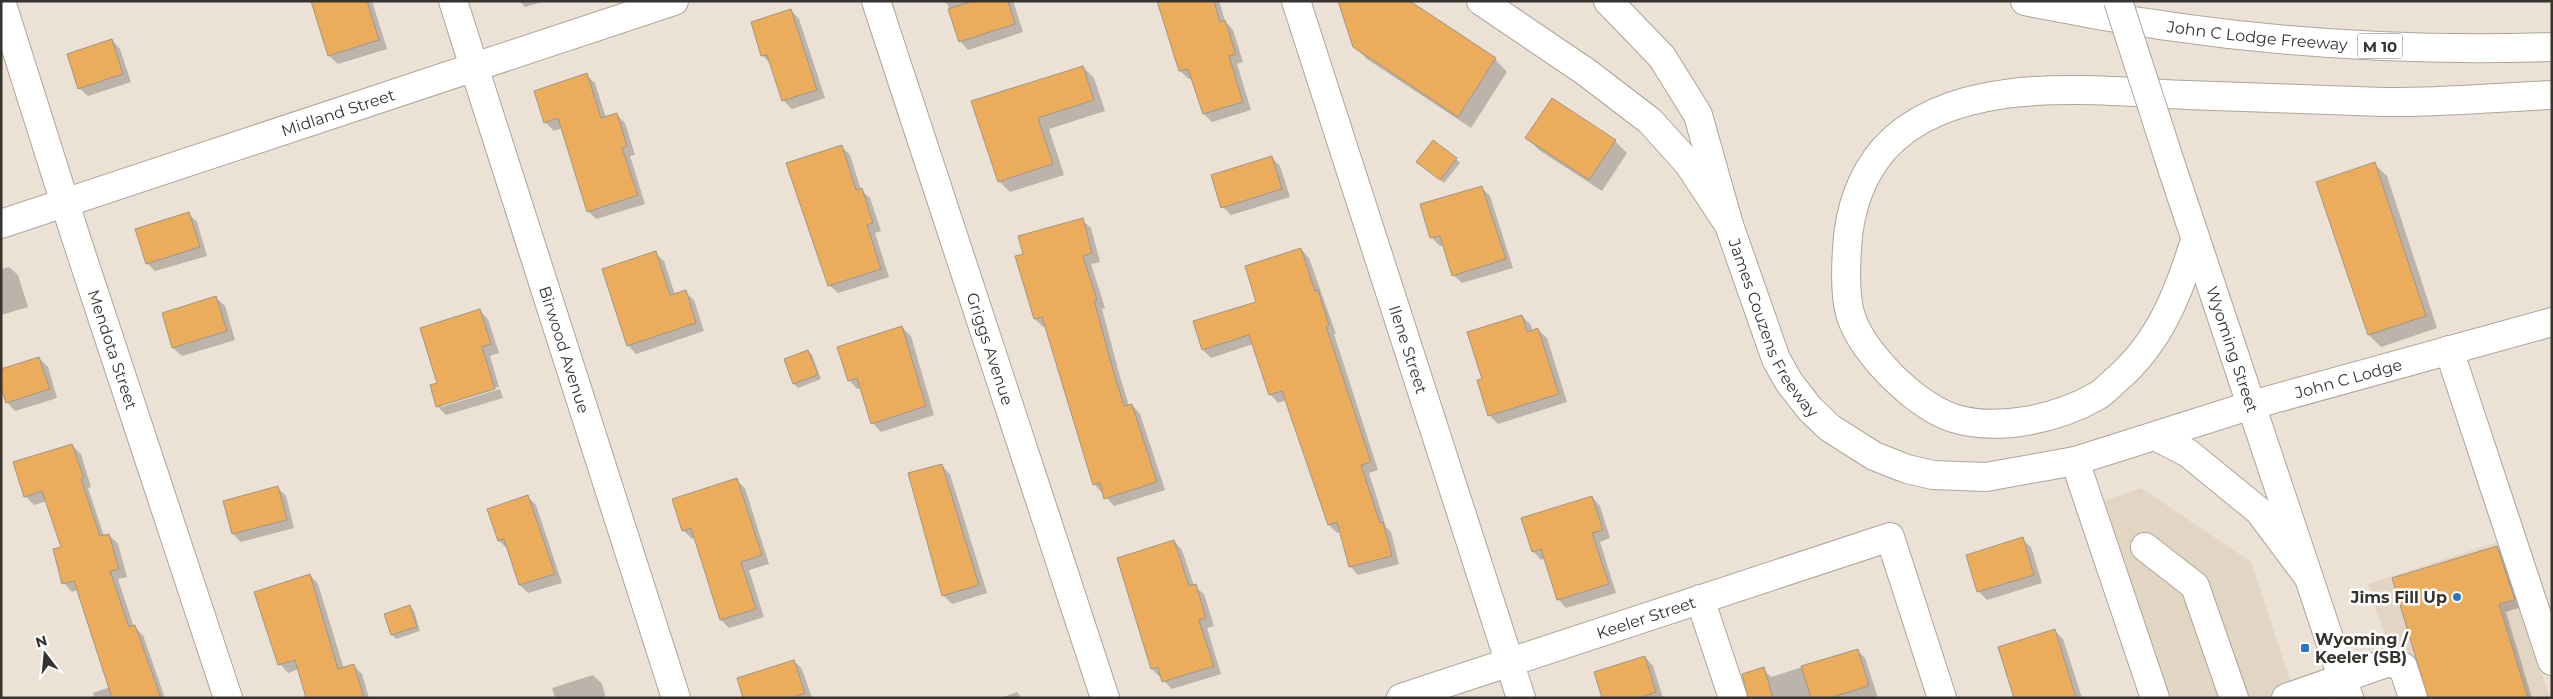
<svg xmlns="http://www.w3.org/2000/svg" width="2553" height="699" font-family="Montserrat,sans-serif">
  <rect width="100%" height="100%" fill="#ebe1d5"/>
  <!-- built -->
  <g fill="#e3d5c3">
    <path d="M2141,488L2251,562L2296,698H2168L2105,501Z"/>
    <path d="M2498,542L2550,698H2405L2368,584Z"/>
  </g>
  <!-- shadow -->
  <g fill="#0003">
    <path d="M311,1H372L387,49L338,64L329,56Z"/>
    <path d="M519,1H545L525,7Z"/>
    <path d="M944,1H1013L1023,32L968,50L960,41L948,5Z"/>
    <path d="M1159,1H1219L1225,21L1233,30L1243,62L1237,64L1251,110L1212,122L1204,114L1193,78L1189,79L1180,71Z"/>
    <path d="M791,10L799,19L825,98L792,109L783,100L772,65L763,56L752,23Z"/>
    <path d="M112,40L120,49L131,82L88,96L79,88Z"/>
    <path d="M1354,46L1495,59L1507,72L1471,128L1367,59Z"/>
    <path d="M1083,67L1094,78L1105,111L1049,129L1064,175L1010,192L999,181L973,102Z"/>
    <path d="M586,75L595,83L606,118L617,115L625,123L635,155L630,156L645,204L596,219L588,211L562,128L554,131L545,122Z"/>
    <path d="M1527,138L1615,141L1627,153L1602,191L1539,150Z"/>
    <path d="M842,147L850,155L861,190L870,198L881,231L875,233L889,277L838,293L829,285Z"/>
    <path d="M1271,157L1280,166L1290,197L1231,215L1223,207Z"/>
    <path d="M1456,159L1460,163L1444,183L1422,165Z"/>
    <path d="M2374,164L2387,176L2437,328L2381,347L2369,335Z"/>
    <path d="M1481,187L1490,196L1513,268L1462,283L1453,275L1444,245L1440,246L1432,238Z"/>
    <path d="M188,213L197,222L207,256L155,271L147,263Z"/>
    <path d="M1082,220L1091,228L1100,262L1091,264L1105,308L1102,309L1119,373L1129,406L1132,405L1140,414L1165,490L1114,506L1094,484L1046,326L1043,327L1035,319L1025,255Z"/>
    <path d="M1301,249L1309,258L1336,334H1334L1378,470L1369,473L1386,527L1391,532L1399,564L1358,575L1350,566L1341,532L1337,533L1329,525L1287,400L1278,403L1270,394L1253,344L1211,358L1203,350L1194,322L1258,302Z"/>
    <path d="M655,253L664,261L675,295L685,292L694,300L704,331L636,354L628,345Z"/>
    <path d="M9,267L18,275L28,307L1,315V269Z"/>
    <path d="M216,298L225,306L235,340L182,356L173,348Z"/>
    <path d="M480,311L488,319L499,353L490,356L499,387L441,404V407L500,389L503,398L446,415L438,407L432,386L439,384Z"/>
    <path d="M1522,316L1531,325L1532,331L1538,330L1547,338L1567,402L1498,424L1490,416L1478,381L1483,380Z"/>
    <path d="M902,327L911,336L934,415L881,432L873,423L861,388L857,389L849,380Z"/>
    <path d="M808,351L812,355L821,379L798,388L794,384Z"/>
    <path d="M39,358L48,367L57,398L15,411L7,402Z"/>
    <path d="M72,445L81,454L91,487L88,488L104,536L109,535L118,544L127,577L118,579L134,627L143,635L165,698H94L93,693L110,687L78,590L72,592L64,583L62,548L47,501L34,505L25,496Z"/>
    <path d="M942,466L950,474L987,593L952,604L943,595Z"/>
    <path d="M736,480L745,488L769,564L749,570L764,617L729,628L721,620L695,538L692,539L683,530Z"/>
    <path d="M277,487L286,496L294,528L241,542L233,534Z"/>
    <path d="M527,496L536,505L562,583L528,593L520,585L508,549L499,541L489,509Z"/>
    <path d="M1592,497L1600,506L1610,538L1600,542L1616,593L1566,608L1558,599L1545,558L1541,560L1533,551Z"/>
    <path d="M2022,539L2031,547L2042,583L1987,600L1978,591Z"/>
    <path d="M1174,541L1182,550L1194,586L1204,594L1214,626L1207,628L1221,674L1172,689L1152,669Z"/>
    <path d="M2497,547L2505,555L2521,607L2506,612L2532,698H2429Z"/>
    <path d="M310,575L318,584L344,669L354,666L362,674L369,698H308L299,669L288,673L280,664Z"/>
    <path d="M410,606L414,611L420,631L396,639L392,635Z"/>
    <path d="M2055,631L2063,639L2082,698H2015Z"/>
    <path d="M1857,650L1865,658L1878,698H1748L1763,669L1771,677Z"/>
    <path d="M1645,657L1653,666L1663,698H1603Z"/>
    <path d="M794,661L802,669L812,698H745Z"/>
    <path d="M593,675L602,684L606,698H555L552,688Z"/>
    <path d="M1017,692L1022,698H1001Z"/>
  </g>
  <!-- building -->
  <g fill="#ebad5c" stroke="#9f968b">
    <path d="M311,1H367L379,40L328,56Z"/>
    <path d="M973,1H1008L1015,24L959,42L948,9Z"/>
    <path d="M1157,1H1214L1220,22L1225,20L1236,54L1229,56L1243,102L1203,114L1188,69L1179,71Z"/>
    <path d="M1338,1H1410L1496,58L1458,117L1353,47Z"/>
    <path d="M791,9L817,90L782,101L767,55L761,56L751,22Z"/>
    <path d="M112,39L123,74L78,89L67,54Z"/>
    <path d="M1083,66L1094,100L1038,118L1053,164L998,182L971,101Z"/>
    <path d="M587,73L601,118L617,113L627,146L622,148L638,195L587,212L558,118L544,123L534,91Z"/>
    <path d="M1552,98L1616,140L1589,180L1525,138Z"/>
    <path d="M1433,140L1457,158L1440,180L1416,162Z"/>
    <path d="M842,145L856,190L862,188L873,223L867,225L881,269L828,286L786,163Z"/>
    <path d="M1272,156L1282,189L1221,208L1211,175Z"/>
    <path d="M2375,162L2426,316L2368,335L2316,182Z"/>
    <path d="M1482,186L1506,259L1452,276L1440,236L1430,238L1420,204Z"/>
    <path d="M189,212L200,247L146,264L135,229Z"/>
    <path d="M1083,218L1092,253L1083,256L1097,300H1094L1111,363L1124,406L1132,404L1157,482L1104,499L1100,483L1093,485L1042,317L1034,319L1015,256L1023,254L1018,236Z"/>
    <path d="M1301,248L1315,291L1318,290L1329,325L1326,326L1371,462L1361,465L1380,523L1383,522L1392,556L1349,567L1337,522L1328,525L1282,391L1269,395L1249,335L1202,350L1193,321L1256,302L1245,266Z"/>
    <path d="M656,251L670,295L686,290L696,323L627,346L602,269Z"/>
    <path d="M216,296L227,331L172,348L162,313Z"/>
    <path d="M480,309L491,344L482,347L495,389L436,407L430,385L437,383L420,328Z"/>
    <path d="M1522,315L1527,332L1538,328L1559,394L1488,416L1477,380L1482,379L1467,332Z"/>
    <path d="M902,326L926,406L871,424L857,378L848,381L837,347Z"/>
    <path d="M808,350L818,375L793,384L784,359Z"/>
    <path d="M39,357L50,389L6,403L1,388V369Z"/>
    <path d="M72,444L84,478L81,479L100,536L109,534L119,569L110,571L129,627L135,625L161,698H112L74,581L62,584L53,549L61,547L42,491L24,497L13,462Z"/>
    <path d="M942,464L979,585L942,596L908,473Z"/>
    <path d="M737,478L762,555L741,562L756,609L720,620L691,528L682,531L672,499Z"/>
    <path d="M278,486L287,520L232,534L223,501Z"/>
    <path d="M528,495L555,574L519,585L504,539L498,541L487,509Z"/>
    <path d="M1592,496L1603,530L1592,533L1609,584L1557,600L1541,549L1532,552L1521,518Z"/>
    <path d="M2023,537L2034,575L1977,592L1966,555Z"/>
    <path d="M1174,540L1189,586L1196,584L1206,618L1199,620L1214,666L1162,682L1158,667L1151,669L1117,558Z"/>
    <path d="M2497,546L2515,600L2499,604L2528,698H2428L2392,578Z"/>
    <path d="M310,574L338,669L354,664L364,698H306L295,660L278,665L254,592Z"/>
    <path d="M410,605L417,627L391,635L384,614Z"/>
    <path d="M2055,629L2076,698H2014L1998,647Z"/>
    <path d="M1858,649L1869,686L1829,698H1811L1801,666Z"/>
    <path d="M1645,656L1656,692L1638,698H1602L1594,672Z"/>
    <path d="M794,660L805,693L791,698H743L737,678Z"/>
    <path d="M1764,667L1773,698H1748L1742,674Z"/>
  </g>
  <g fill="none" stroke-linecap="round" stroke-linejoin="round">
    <defs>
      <g id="minor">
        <path id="s1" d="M1,1L76,238L228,698"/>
        <path id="s2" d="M453,1L676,698"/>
        <path id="s3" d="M876,1L1105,698"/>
        <path id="s4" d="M1296,1L1521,698"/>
        <path id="s5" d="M2172,168L2349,698"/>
        <path id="s6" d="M1,224L674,1"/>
        <path d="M2449,350L2552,661"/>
        <path d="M2075,461L2155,698"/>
        <path d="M2145,547L2195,586L2234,698"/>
        <path d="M1700,599L1733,698"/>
        <path id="s7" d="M1401,698L1890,537L1942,698"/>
        <path d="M2286,698L2389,662L2403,667L2413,698"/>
      </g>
      <g id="major">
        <path id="s8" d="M1481,1L1586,72L1650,121L1688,163L1729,225L1776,359L1789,382L1810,409L1830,428L1874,456L1907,469L1933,475L1986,477L2075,461L2252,405L2552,322"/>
        <path d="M2155,436L2188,453L2259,511L2309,578"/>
      </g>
      <g id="highway">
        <path d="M1608,1L1662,57L1698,115L1729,225"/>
        <path id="s9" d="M2025,1C2197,37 2376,53 2552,47"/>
        <path d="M2195,240C2179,292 2160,342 2117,379C2111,384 2104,392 2097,396C2057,419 1997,432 1953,418C1929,410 1904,389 1887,371C1871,354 1854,333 1849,309C1845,289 1846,268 1847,248C1849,213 1860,177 1884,149C1954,72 2094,91 2187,95C2252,97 2318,100 2383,102C2439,103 2496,97 2552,95"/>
      </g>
    </defs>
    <!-- minor casing -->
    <use href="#minor" stroke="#aea59a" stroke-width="30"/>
    <!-- major casing -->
    <use href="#major" stroke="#aea59a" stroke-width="30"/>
    <!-- highway casing -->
    <use href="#highway" stroke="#aea59a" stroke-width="30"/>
    <!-- minor -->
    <use href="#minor" stroke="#fff" stroke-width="28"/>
    <!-- major -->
    <use href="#major" stroke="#fff" stroke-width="28"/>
    <!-- highway -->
    <use href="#highway" stroke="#fff" stroke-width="28"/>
    <defs>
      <path id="minor-bridge" d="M2118,1L2172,168"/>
    </defs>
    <!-- minor-bridge casing -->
    <use href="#minor-bridge" stroke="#aea59a" stroke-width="30" stroke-linecap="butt"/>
    <!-- minor-bridge -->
    <use href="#minor-bridge" stroke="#fff" stroke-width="28"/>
  </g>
  <!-- markers -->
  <g fill="#2679c8" stroke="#fff" stroke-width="2">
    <circle cx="2457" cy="597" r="5"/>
    <rect x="2300" y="643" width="10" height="10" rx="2.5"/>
  </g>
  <g text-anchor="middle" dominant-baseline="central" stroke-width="5" stroke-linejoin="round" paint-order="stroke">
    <!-- shield labels -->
    <rect fill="#fff" stroke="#73706d" stroke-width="1" x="2357.5" y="33.5" width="45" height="25" rx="4"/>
    <g font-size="15" font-weight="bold" fill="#37332e">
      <text x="2380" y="46">M 10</text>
    </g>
    <!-- street labels -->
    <g font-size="16" fill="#37332e" stroke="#fff">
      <text stroke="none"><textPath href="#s9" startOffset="235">John C Lodge Freeway</textPath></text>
      <text stroke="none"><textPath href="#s6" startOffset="355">Midland Street</textPath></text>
      <text stroke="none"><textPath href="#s8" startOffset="451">James Couzens Freeway</textPath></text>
      <text stroke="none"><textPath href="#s1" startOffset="366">Mendota Street</textPath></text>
      <text stroke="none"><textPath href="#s2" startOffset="366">Birwood Avenue</textPath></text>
      <text stroke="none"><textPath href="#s3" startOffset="366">Griggs Avenue</textPath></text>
      <text stroke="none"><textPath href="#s4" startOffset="366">Ilene Street</textPath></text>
      <text stroke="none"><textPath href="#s5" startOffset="191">Wyoming Street</textPath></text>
      <text stroke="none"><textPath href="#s8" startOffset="1112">John C Lodge</textPath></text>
      <text stroke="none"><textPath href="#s7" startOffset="258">Keeler Street</textPath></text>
    </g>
    <!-- poi labels -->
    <g font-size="16" font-weight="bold" fill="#37332e" stroke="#fff" text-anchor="end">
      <text x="2447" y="597">Jims Fill Up</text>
      <text x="2315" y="639" text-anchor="start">Wyoming /<tspan x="2315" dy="18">Keeler (SB)</tspan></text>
    </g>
  </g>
  <!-- border -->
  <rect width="2553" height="699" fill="none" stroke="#37332e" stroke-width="5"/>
  <!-- north arrow -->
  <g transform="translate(45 654) rotate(344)" stroke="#ffffff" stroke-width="4" paint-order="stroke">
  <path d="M0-4L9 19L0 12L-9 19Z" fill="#37332e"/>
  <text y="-8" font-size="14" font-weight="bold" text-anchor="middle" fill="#37332e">N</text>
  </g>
</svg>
